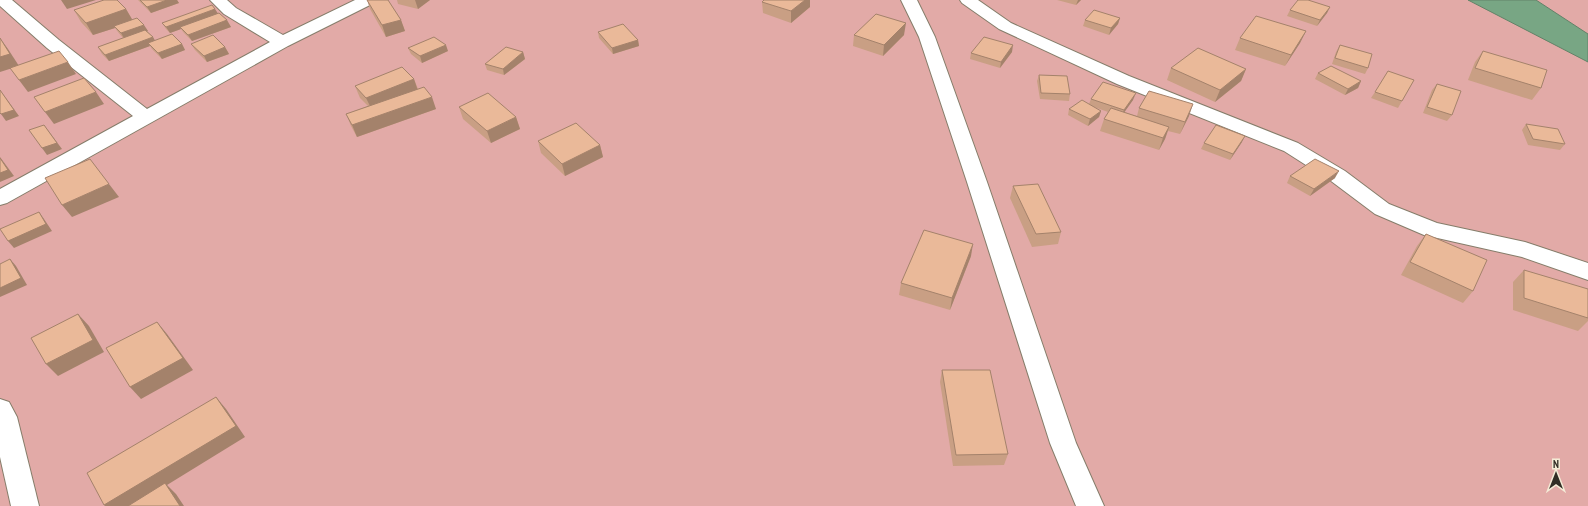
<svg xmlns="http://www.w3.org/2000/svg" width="1588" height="506" font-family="'PT Sans Narrow',sans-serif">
  <rect width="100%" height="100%" fill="#f4ebd6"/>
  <!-- green -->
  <rect fill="#e2aaa7" x="0" y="0" width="1588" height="506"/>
  <!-- water -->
  <path fill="#78a684" stroke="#638268" d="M1468,0H1536L1588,34V62Z"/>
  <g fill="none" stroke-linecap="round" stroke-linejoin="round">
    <defs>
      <g id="minor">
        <path d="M0,0H12L59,40L147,109L270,42L224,14L210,0H227L236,8L283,35L355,0H376L374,3L288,46L7,203L0,205V189L133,116L47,48L0,6Z"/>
        <path d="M901,0H917L935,37L987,182L1076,443L1104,506H1076L1050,443L967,182L919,37Z"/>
        <path d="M960,0H978L1011,23L1129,76L1298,143L1345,171L1389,204L1437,223L1525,242L1588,263V280L1522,257L1424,235L1375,214L1331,181L1284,151L1117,84L999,29L962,3Z"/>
        <path d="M0,399L9,402L17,417L39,506H11L0,457Z"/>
      </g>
    </defs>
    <!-- minor casing -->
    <use href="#minor" stroke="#857d6a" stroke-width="2"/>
    <!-- minor -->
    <use href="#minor" fill="#fff" fill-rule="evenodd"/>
  </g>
  <!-- wall -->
  <g fill="#c99f84">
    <path d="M138,0H177L179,3L151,13Z"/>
    <path d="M367,0H388L401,20L405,31L386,37L370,9Z"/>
    <path d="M397,0H430L418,9L398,4Z"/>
    <path d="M764,0H810V7L791,23L763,13L762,2Z"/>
    <path d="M1057,0H1081L1076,5Z"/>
    <path d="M1330,7L1327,13L1317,26L1287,16L1290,10Z"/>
    <path d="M126,9L132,19L148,31H147L153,37L154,40L182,44L185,50L162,59L152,49L150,46L109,61L102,54L98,47L123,38L118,32L115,28L93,35L81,22L74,10Z"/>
    <path d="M218,13L231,27L192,41L184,33L181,29L170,33L166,29L162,23Z"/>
    <path d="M1120,18L1118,24L1109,35L1083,26L1085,20Z"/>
    <path d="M1306,31L1300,43L1285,66L1235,50L1240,38Z"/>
    <path d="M598,32L638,40L639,46L613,54L599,38Z"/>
    <path d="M854,35H904L883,56L853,46Z"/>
    <path d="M191,44L225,47L229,54L207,62L195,50Z"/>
    <path d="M1340,45L1368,68L1365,74L1332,64L1336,52Z"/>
    <path d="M408,48L448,51L422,63L411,54Z"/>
    <path d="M1483,51L1541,88L1532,100L1468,80L1475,62Z"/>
    <path d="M523,52L525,59L504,75L487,70L485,64Z"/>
    <path d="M1012,52L1000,68L970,59L971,53Z"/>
    <path d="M1171,68L1246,69L1241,81L1215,102L1167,80Z"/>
    <path d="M1318,73L1361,81L1358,88L1345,95L1315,79Z"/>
    <path d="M1039,75L1070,94L1069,101L1040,99L1037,81Z"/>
    <path d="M414,79L418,89L436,109L357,137L351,126L346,114L368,106L360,98L355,86Z"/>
    <path d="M1414,80L1398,108L1371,98L1375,92Z"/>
    <path d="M1437,84L1452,115L1447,121L1423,113L1432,90Z"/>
    <path d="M1091,99L1133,100L1124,112L1137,116L1139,108L1189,116L1180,134L1168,131L1165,139L1159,150L1100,131L1104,119L1108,112L1094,107L1101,111L1099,117L1088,126L1068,115L1069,109L1089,104Z"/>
    <path d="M459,107L516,117L520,129L491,143L463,119Z"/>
    <path d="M1526,124L1565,144L1560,150L1528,145L1522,130Z"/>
    <path d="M538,141L600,145L603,157L565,176L541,153Z"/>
    <path d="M1242,142L1230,160L1201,149L1204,143Z"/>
    <path d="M1290,176L1335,178L1310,196L1287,183Z"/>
    <path d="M1013,186L1061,232L1058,244L1032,247L1010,198Z"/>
    <path d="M1426,234L1473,291L1463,303L1401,275L1417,246Z"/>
    <path d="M971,256L950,310L899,295L901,283Z"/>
    <path d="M1524,270L1588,292V321L1578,331L1513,310V282Z"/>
    <path d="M942,370L1008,454L1004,465L953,466L940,382Z"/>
  </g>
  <!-- shaded-wall -->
  <g fill="#a4826b">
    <path d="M61,0H96L67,9Z"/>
    <path d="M167,0H177L179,3L151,13L147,7Z"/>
    <path d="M415,0H430L418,9Z"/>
    <path d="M805,0H810V7L791,23V11Z"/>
    <path d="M1078,0H1081L1076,5Z"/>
    <path d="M1330,7L1327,13L1317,26L1320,20Z"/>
    <path d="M126,9L133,21L114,26L115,28L93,35L86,23Z"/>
    <path d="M215,9L219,15L180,27L181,29L170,33L166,27Z"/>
    <path d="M1120,18L1118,24L1109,35L1111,28Z"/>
    <path d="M227,20L231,27L192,41L188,35Z"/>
    <path d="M401,20L405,31L386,37L382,25Z"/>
    <path d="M906,23L904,35L883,56L884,45Z"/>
    <path d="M144,25L148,31L125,40L121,33Z"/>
    <path d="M1306,31L1300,43L1285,66L1291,55Z"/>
    <path d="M153,37L157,44L148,43L150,46L109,61L105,55Z"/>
    <path d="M0,38L8,49L19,66L0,72Z"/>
    <path d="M638,40L639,46L613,54L612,48Z"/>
    <path d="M182,44L185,50L162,59L158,53Z"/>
    <path d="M446,45L448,51L422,63L420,56Z"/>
    <path d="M1013,45L1012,52L1000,68L1001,62Z"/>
    <path d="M225,47L229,54L207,62L204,56Z"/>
    <path d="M523,52L525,59L504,75L503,69Z"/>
    <path d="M68,62L76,74L28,92L19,80Z"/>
    <path d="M1246,69L1241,81L1215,102L1220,90Z"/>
    <path d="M414,79L418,91L372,110L366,98Z"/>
    <path d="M1361,81L1358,88L1345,95L1348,89Z"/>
    <path d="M0,90L19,116L6,121L1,114Z"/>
    <path d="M96,92L104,104L54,124L45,112Z"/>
    <path d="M1136,93L1133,100L1121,117L1124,110Z"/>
    <path d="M432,97L436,109L357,137L352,125Z"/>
    <path d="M1193,104L1189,116L1180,134L1185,122Z"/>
    <path d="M1101,111L1099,117L1088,126L1090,119Z"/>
    <path d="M516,117L520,129L491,143L487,131Z"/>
    <path d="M44,125L62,149L47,155L42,148Z"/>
    <path d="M1169,127L1165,139L1159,150L1163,138Z"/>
    <path d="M1245,136L1242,142L1230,160L1233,154Z"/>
    <path d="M600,145L603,157L565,176L562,164Z"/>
    <path d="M0,157L14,176L0,182Z"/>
    <path d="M1339,171L1335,178L1310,196L1314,189Z"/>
    <path d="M109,184L119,197L72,217L62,205Z"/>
    <path d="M39,212L44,219L52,231L14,248L8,241Z"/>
    <path d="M973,244L971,256L950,310L952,298Z"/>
    <path d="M10,259L16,266L27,285L0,297V288Z"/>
    <path d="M78,314L89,326L104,352L58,376L46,364Z"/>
    <path d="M157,322L167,334L193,370L141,399L130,387Z"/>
    <path d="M216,397L226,409L245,437L167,485L176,494L184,506H105L104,505Z"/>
  </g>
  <!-- building -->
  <g fill="#eab999" stroke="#a4826b">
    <path d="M104,0H117L126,9L86,23L74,10Z"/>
    <path d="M140,0H167L147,7Z"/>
    <path d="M367,0H388L401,20L382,25Z"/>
    <path d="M764,0H805L791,11L762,2Z"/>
    <path d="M1298,0H1308L1330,7L1320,20L1290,10Z"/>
    <path d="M212,5L215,9L166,27L162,23Z"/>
    <path d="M1094,10L1120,18L1111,28L1085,20Z"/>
    <path d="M219,13L227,20L188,35L180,27Z"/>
    <path d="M876,14L906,23L884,45L854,35Z"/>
    <path d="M1256,16L1306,31L1291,55L1240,38Z"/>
    <path d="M137,18L144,25L121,33L114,26Z"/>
    <path d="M623,24L638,40L612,48L598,32Z"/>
    <path d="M145,30L153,37L105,55L98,47Z"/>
    <path d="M172,34L182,44L158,53L148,43Z"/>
    <path d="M213,35L225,47L204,56L191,44Z"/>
    <path d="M434,37L446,45L420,56L408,48Z"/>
    <path d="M984,37L1013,45L1001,62L971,53Z"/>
    <path d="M0,38L10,54L0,57Z"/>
    <path d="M1340,45L1372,54L1368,68L1335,58Z"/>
    <path d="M506,47L523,52L503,69L485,64Z"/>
    <path d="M1198,48L1246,69L1220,90L1171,68Z"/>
    <path d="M59,51L68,62L19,80L10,68Z"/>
    <path d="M1483,51L1547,70L1541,88L1475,68Z"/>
    <path d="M1331,66L1361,81L1348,89L1318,73Z"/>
    <path d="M402,67L414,79L366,98L355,86Z"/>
    <path d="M1388,71L1414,80L1402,101L1375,92Z"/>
    <path d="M1039,75L1067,76L1070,94L1041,93Z"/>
    <path d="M84,78L96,92L45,112L34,97Z"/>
    <path d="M1103,82L1136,93L1124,110L1091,99Z"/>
    <path d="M1437,84L1461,91L1452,115L1427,107Z"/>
    <path d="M424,87L432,97L352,125L346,114Z"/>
    <path d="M0,90L14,110L1,114L0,113Z"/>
    <path d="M1149,91L1193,104L1185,122L1139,108Z"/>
    <path d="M488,93L516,117L487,131L459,107Z"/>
    <path d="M1082,100L1101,111L1090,119L1069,109Z"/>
    <path d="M1111,108L1169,127L1163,138L1104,119Z"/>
    <path d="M576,123L600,145L562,164L538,141Z"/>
    <path d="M1526,124L1558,129L1565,144L1533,139Z"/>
    <path d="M44,125L57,143L42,148L29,130Z"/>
    <path d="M1216,125L1245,136L1233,154L1204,143Z"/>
    <path d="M0,158L8,170L0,173Z"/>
    <path d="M90,159L109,184L62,205L45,178Z"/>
    <path d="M1315,159L1339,171L1314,189L1290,176Z"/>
    <path d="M1038,184L1061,232L1036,234L1013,186Z"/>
    <path d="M39,212L46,224L8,241L0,229Z"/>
    <path d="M924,230L973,244L952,298L901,283Z"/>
    <path d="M1426,234L1487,260L1473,291L1410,262Z"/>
    <path d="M10,259L21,278L0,288V264Z"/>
    <path d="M1524,270L1588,289V318L1524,298Z"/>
    <path d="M78,314L93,340L46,364L31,338Z"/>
    <path d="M157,322L183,358L130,387L106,348Z"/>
    <path d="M942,370H990L1008,454L956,455Z"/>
    <path d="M216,397L236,426L104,505L87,473Z"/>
    <path d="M165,483L180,506H128Z"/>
  </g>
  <!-- north arrow -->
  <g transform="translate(1556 474)" stroke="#f4ebd6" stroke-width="3" paint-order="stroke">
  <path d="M0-3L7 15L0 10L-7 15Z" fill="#312d25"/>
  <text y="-6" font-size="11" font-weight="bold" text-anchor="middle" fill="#312d25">N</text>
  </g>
</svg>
